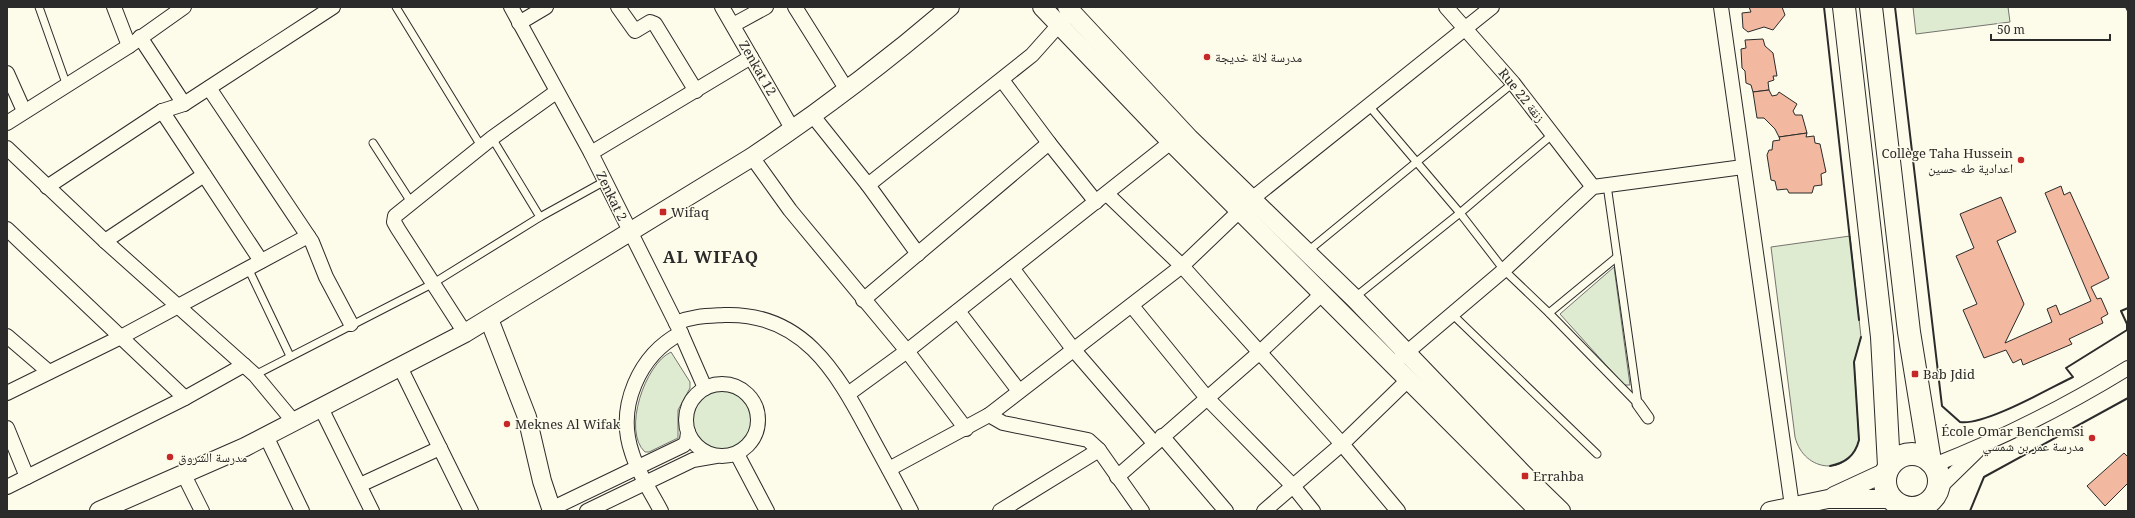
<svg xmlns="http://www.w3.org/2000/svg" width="2135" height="518" font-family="'Noto Serif','Noto Naskh Arabic',serif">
  <rect width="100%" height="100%" fill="#fdfbea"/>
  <!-- green -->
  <g fill="#deebd1" stroke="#74746e">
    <path d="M1913,7H2008L2010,22L1916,34Z"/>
    <path d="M1850,236L1861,337L1854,362L1859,440C1849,477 1804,473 1795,437L1771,247Z"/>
    <path d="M1614,267L1630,385H1624L1560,314Z"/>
    <path d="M671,352L690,382V388L678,410V438L649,452H645C622,431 645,364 671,352Z"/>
    <circle cx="723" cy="420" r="31"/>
  </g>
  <!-- building -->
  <g fill="#f2b8a0" stroke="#2b2b2b">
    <path d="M1749,7H1782L1785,15L1773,30L1764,27L1748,32L1743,28L1742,13L1751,12Z"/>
    <path d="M1763,39L1765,46L1773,53L1777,76H1773L1774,80L1768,82L1769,90L1753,92L1751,85L1746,83L1745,71L1742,68L1741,49L1746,48L1745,40Z"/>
    <path d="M1769,90L1772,96L1777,95L1779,92L1797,104L1793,111L1795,115H1802L1807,133L1779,137L1775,129L1764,118H1757L1753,92Z"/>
    <path d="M1807,133L1806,137L1814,136L1815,143L1820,144L1826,172L1821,174L1822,185L1814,186L1812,193H1789L1787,189L1777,190L1775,181L1771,180L1767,155L1769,150H1772L1773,141L1780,140L1779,137Z"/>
    <path d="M2061,186L2064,195L2070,192L2109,278L2091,287L2097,299L2101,298L2108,314L2101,318L2103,323L2069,339L2072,344L2023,365L2021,359L2013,363L2006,350L1984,358L1963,310L1977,304L1956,256L1974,248L1960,214L2001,197L2016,232L1997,241L2024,304L2005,343L2052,322L2047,309L2056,305L2060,315L2091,301L2045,193Z"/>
    <path d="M2124,453L2128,457V483L2105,506L2087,486Z"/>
  </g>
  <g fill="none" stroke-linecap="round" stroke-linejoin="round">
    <defs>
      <g id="service">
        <path d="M39,7L67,86"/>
        <path d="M396,7L481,146"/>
        <path d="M1369,106L1460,213L1504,270L1549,313L1638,404"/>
        <path d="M492,138L540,217"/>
        <path d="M373,143L411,202"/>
        <path d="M1607,185L1638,404"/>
        <path d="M1308,251L1513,83"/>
        <path d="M248,268L290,356"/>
        <path d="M1354,298L1460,213L1553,134"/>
        <path d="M1549,313L1617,257"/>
        <path d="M1452,314L1597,454"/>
        <path d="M255,375L432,284L540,217L605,181"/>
      </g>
      <path id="pedestrian" d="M1638,404L1648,418"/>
      <g id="minor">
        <path d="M114,7L129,46"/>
        <path d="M511,7L591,153L681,333L705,388"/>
        <path d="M618,7L635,31L650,22L655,24L696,91"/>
        <path d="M722,7L793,130"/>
        <path d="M795,7L847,90"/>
        <path d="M1446,7L1513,83L1593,187"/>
        <path d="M1721,7L1792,506"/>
        <path d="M519,23L546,7"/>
        <path d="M733,25L766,7"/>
        <path d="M140,37L184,104"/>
        <path d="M7,73L24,111"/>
        <path d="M1002,80L1049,143L1096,202"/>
        <path d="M209,88L312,242L326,277L351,324"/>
        <path d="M162,111L261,261"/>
        <path d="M813,116L868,185L918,254"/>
        <path d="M7,123L129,46L184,7"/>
        <path d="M7,148L105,241L255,375L294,422"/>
        <path d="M591,153L751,57"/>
        <path d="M752,157L790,210L907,351L966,429"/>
        <path d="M868,185L1032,55L1065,18"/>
        <path d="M47,187L162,111L184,104L333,7"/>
        <path d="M1107,194L1182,266L1342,444L1398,511"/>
        <path d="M7,229L185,398"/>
        <path d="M105,241L204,175"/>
        <path d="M1012,268L1073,349L1154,443"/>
        <path d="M863,300L1049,143"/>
        <path d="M1132,306L1207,398L1293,486L1313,511"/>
        <path d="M958,311L1019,391"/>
        <path d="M676,323C692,316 707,316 724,315C802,312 836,371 868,431C882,457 897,484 911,511"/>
        <path d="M465,333L398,229L394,222L395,216L492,138L556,92"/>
        <path d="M7,336L49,372"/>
        <path d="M1399,359L1504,270L1593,187L1743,167"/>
        <path d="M400,367L471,511"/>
        <circle cx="722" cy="420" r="36"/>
        <path d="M7,393L121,337L308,236"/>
        <path d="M848,394L907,351L1171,142"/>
        <path d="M321,408L372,511"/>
        <path d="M989,415L1003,423L1088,440L1099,450L1142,511"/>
        <path d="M7,428L27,477"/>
        <path d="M266,436L302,511"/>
        <path d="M1162,436L1226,511"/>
        <path d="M737,454L767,511"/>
        <path d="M1934,465C2001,439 2066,406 2128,368"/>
        <path d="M889,469L989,415L1182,266L1253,198L1492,7"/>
        <path d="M183,473L202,511"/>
        <path d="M1117,477L1260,352L1323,293"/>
        <path d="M360,485L440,448"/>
        <path d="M7,487L185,398L244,365"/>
        <path d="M1937,490L1977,451"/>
        <path d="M551,509L684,445L687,440L688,432"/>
        <path d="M587,511L693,460L716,456"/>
        <path d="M661,511C651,492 638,473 632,453C616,407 639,355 681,333"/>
        <path d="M1000,511L1099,450"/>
        <path d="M1264,511L1342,444L1408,380"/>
      </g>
      <g id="tertiary">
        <path d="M1042,7L1171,142L1539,511"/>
        <path d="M1067,7L1189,138L1354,298L1525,476L1561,511"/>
        <path d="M489,319L527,417L542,481L552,511"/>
        <path d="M1834,496L1886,472"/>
        <path d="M99,511L245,447L465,333L752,157C821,111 887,61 950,7"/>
        <path d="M1770,511L1828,499H1891"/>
      </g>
      <g id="primary">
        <path d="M1844,7L1882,337L1889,466"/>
        <path d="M1871,7L1909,332L1930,461"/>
        <circle cx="1912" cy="481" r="27"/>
      </g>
    </defs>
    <!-- service casing -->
    <use href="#service" stroke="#2b2b2b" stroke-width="9"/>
    <!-- pedestrian casing -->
    <use href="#pedestrian" stroke="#2b2b2b" stroke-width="13"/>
    <!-- minor casing -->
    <use href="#minor" stroke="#2b2b2b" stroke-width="16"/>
    <!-- tertiary casing -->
    <use href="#tertiary" stroke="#2b2b2b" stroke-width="20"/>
    <!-- primary casing -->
    <use href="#primary" stroke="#2b2b2b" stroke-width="24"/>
    <!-- service -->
    <use href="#service" stroke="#fdfbea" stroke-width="7"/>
    <!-- pedestrian -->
    <use href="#pedestrian" stroke="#fdfbea" stroke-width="11"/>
    <!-- minor -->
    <use href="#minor" stroke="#fdfbea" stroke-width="14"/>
    <!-- tertiary -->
    <use href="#tertiary" stroke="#fdfbea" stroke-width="18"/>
    <!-- primary -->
    <use href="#primary" stroke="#fdfbea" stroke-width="22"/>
    <!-- wall -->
    <g stroke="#2b2b2b" stroke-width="2">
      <path d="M1824,7L1859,320"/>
      <path d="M1895,7L1942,406L1960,422C1984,426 2048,389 2073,377L2066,368L2127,330V324L2121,311L2128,308"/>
      <path d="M2126,7L2128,11"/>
      <path d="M1830,466C1845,463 1855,456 1859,440L1854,362L1861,337"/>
      <path d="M1970,511L1984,477L2128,398"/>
    </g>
  </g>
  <!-- markers -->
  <g fill="#c62828" stroke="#fdfbea" stroke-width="1.5">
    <circle cx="1207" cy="57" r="4"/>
    <circle cx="2021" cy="160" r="4"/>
    <rect x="659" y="208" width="8" height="8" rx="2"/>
    <rect x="1911" y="370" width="8" height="8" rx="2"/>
    <circle cx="507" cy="424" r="4"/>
    <circle cx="2092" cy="438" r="4"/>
    <circle cx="170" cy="457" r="4"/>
    <rect x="1521" y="472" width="8" height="8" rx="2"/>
  </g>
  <g text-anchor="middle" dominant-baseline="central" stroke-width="3" stroke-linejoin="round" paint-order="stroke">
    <!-- poi labels -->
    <g font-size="13" fill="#2b2b2b" stroke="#fdfbea" text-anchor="start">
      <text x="1215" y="57">مدرسة لالة خديجة</text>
      <text x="2013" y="153" text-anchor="end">Collège Taha Hussein<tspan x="2013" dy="15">اعدادية طه حسين</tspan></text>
      <text x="671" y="212">Wifaq</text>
      <text x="1923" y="374">Bab Jdid</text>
      <text x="515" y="424">Meknes Al Wifak</text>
      <text x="2084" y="431" text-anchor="end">École Omar Benchemsi<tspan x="2084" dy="15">مدرسة عمر بن شمسي</tspan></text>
      <text x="178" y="457">مدرسة الشروق</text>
      <text x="1533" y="476">Errahba</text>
    </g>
    <!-- street labels -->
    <g font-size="13" fill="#2b2b2b" stroke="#fdfbea">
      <text transform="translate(758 68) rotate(60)">Zenkat 12</text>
      <text transform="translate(1522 95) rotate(51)">Rue 22 زنقة</text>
      <text transform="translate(612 196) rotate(64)">Zenkat 2</text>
    </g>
    <!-- district labels -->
    <g font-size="17" font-weight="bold" letter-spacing="1" fill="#2b2b2b" stroke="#fdfbea">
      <text x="711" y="256">AL WIFAQ</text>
    </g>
  </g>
  <!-- border -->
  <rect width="2135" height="518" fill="none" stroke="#2b2b2b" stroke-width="16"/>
  <!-- scale -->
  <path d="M1991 34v6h119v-6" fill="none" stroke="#2b2b2b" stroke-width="2"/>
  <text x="1997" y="34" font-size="12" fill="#2b2b2b" stroke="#fdfbea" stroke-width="3" paint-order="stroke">50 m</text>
</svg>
